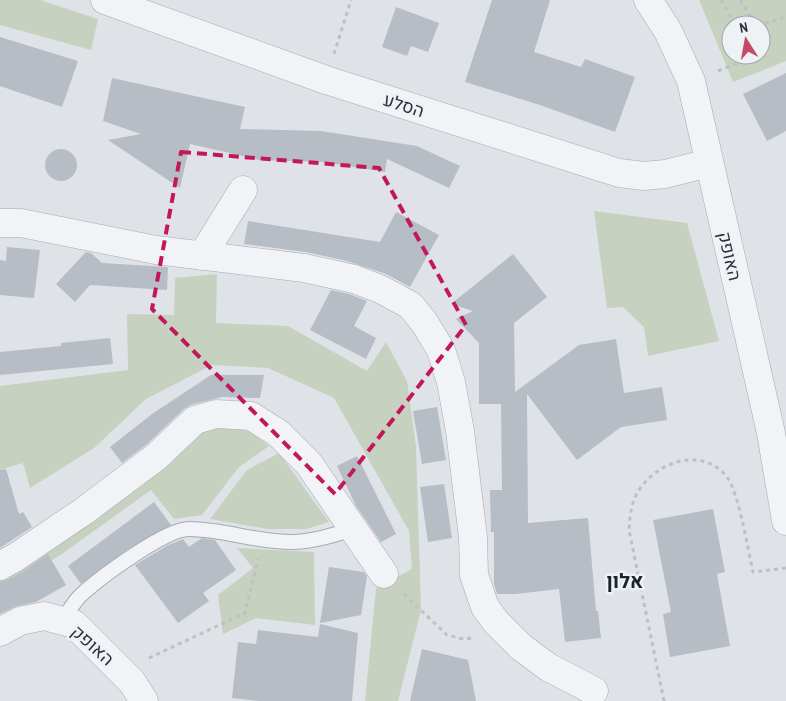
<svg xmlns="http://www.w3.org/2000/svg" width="786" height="701" font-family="'Archivo Narrow',Heebo,sans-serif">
  <rect width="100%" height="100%" fill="#dfe3e7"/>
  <!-- green -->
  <g fill="#c6d1c0" fill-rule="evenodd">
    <path d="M0,0H40L98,19L91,50L0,25Z"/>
    <path d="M699,0H786V61L733,82ZM731,25H761V55H731Z"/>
    <path d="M594,211L687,223L719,341L648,356L644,327L623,307L607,308Z"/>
    <path d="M217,274L216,323L288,326L367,371L386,342L407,381L416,447L421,610L398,701H365L376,588L412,569L409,531L334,398L268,368L212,365L146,399L94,448L30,488L23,463L0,470V386L128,370L127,314L174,315L175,278Z"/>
    <path d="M225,425L251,432L269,446L239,467L202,515L174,519L151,490L59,556L0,591V576L199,429Z"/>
    <path d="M279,453L329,522L306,529H268L210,519L247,470Z"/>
    <path d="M237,548L314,552L315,625L256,618L223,634L218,595L253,568Z"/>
  </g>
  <!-- building -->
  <g fill="#b6bdc4">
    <path d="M492,0H550L534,52L581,67L585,59L635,77L615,132L540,105L465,82Z"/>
    <path d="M396,7L439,23L428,52L411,46L407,56L382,47Z"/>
    <path d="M0,37L78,61L62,107L0,86Z"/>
    <path d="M786,73V131L767,141L743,94Z"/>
    <path d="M112,78L245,107L240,129L321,131L417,146L460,166L449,188L387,159L385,172L323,162L260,160L190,144L180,188L108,140L141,134L103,121Z"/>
    <circle cx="61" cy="165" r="16"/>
    <path d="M396,212L439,235L410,287L386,274L347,261L306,252L244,244L248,221L380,242Z"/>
    <path d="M7,247L40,250L34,298L0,295V260L6,261Z"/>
    <path d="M86,252L91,253L102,263L168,267L167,290L90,285L75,302L56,284Z"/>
    <path d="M513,254L547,297L514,323L515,392L579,345L616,339L624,393L662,387L667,420L621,427L577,460L527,394L528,523L588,518L596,611H598L601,638L565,642L559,589L516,594H497L494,584V532H491L490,490H502L501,404H479V343L456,319L473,311L451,304Z"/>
    <path d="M331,290L349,294L367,301L354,326L376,338L366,359L310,330Z"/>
    <path d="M110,338L113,364L0,375V352L61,346V343Z"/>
    <path d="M211,375H264L260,398L222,397L190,405L184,409L146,445L122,463L110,447L152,414Z"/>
    <path d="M437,407L446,460L422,464L413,411Z"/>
    <path d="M357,456L396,534L381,542L356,506L337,466Z"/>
    <path d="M6,469L19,514L23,512L32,527L0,548V470Z"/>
    <path d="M444,484L452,538L428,542L420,487Z"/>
    <path d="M154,502L171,525L128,549L81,584L68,566Z"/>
    <path d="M713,509L725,572L717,574L730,646L670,657L663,614L671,612L653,520Z"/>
    <path d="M202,538L215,540L236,570L203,593L209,601L178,623L135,565L168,545L181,540L183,539L189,547Z"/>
    <path d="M48,554L66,585L36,602L17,606L0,614V582L8,580L24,571Z"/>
    <path d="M329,567L364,572L367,576L361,615L320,623Z"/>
    <path d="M320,624L358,633L352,701H259L232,698L238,642L256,644L258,630L318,637Z"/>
    <path d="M422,649L468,660L476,701H410Z"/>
  </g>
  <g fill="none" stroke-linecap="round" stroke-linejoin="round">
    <defs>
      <path id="service" d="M62,621C68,613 73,603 80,596C98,579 165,529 189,529C224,529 259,543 294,542C315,541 334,535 353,529"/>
      <g id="minor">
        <path d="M648,0L668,31L691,81L771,433L786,521"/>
        <path d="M0,223H21L156,250L304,268L354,279L380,289L410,305L424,322L441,350L451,382L460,431L473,537L474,575L485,607L496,622L521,647L548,667L594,691"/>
        <path d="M202,256L243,190"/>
        <path d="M0,566L16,557L84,511L156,457L195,420L216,414L251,416L278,433L309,464L384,574"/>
        <path d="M0,632L20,621L44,616L74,624L132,682L144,701"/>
      </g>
      <path id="tertiary" d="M105,0L326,80L619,173L644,176L665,174L709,163"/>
    </defs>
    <!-- service casing -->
    <use href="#service" stroke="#a5aab1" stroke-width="16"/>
    <!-- minor casing -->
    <use href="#minor" stroke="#a5aab1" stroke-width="29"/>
    <!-- tertiary casing -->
    <use href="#tertiary" stroke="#a5aab1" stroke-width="29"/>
    <!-- path -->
    <g stroke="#bdc1c6" stroke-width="3" stroke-dasharray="4 4" stroke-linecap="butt">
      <path d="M721,0L735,25"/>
      <path d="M740,0L756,25"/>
      <path d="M757,25L781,19L786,14"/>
      <path d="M334,54L351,0"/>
      <path d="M718,71L752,57L751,55"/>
      <path d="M404,594L447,635L463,639L473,638"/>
      <path d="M149,658L245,613L258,559"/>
      <path d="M664,701L629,530C630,516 631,502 639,490C658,461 702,446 727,477C739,493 748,550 753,572L786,568"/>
    </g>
    <!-- service -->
    <use href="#service" stroke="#f1f3f6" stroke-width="14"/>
    <!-- minor -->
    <use href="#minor" stroke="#f1f3f6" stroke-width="28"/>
    <!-- tertiary -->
    <use href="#tertiary" stroke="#f1f3f6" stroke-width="28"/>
  </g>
  <!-- marked area -->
  <path fill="none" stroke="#c2185b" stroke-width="4" stroke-dasharray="10 6" stroke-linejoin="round" d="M181,152L379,168L466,325L335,494L152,309Z"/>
  <g text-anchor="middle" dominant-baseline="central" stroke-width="5" stroke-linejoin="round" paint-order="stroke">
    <!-- street labels -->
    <g font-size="18" fill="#29323e" stroke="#eef2f5">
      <text transform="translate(404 105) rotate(18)">הסלע</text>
      <text transform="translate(730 256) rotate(77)">האופק</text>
      <text transform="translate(93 645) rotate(42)">האופק</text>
    </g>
    <!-- quarter labels -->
    <g font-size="20" font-weight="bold" fill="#1b242e" stroke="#eef2f5">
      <text x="625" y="580">אלון</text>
    </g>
  </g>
  <!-- north arrow -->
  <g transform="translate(746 40) rotate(349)"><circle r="24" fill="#eef2f5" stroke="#9fa5ac"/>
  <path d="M0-4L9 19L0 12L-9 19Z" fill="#c74969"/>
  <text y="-8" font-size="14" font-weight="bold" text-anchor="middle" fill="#29323e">N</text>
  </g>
</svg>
